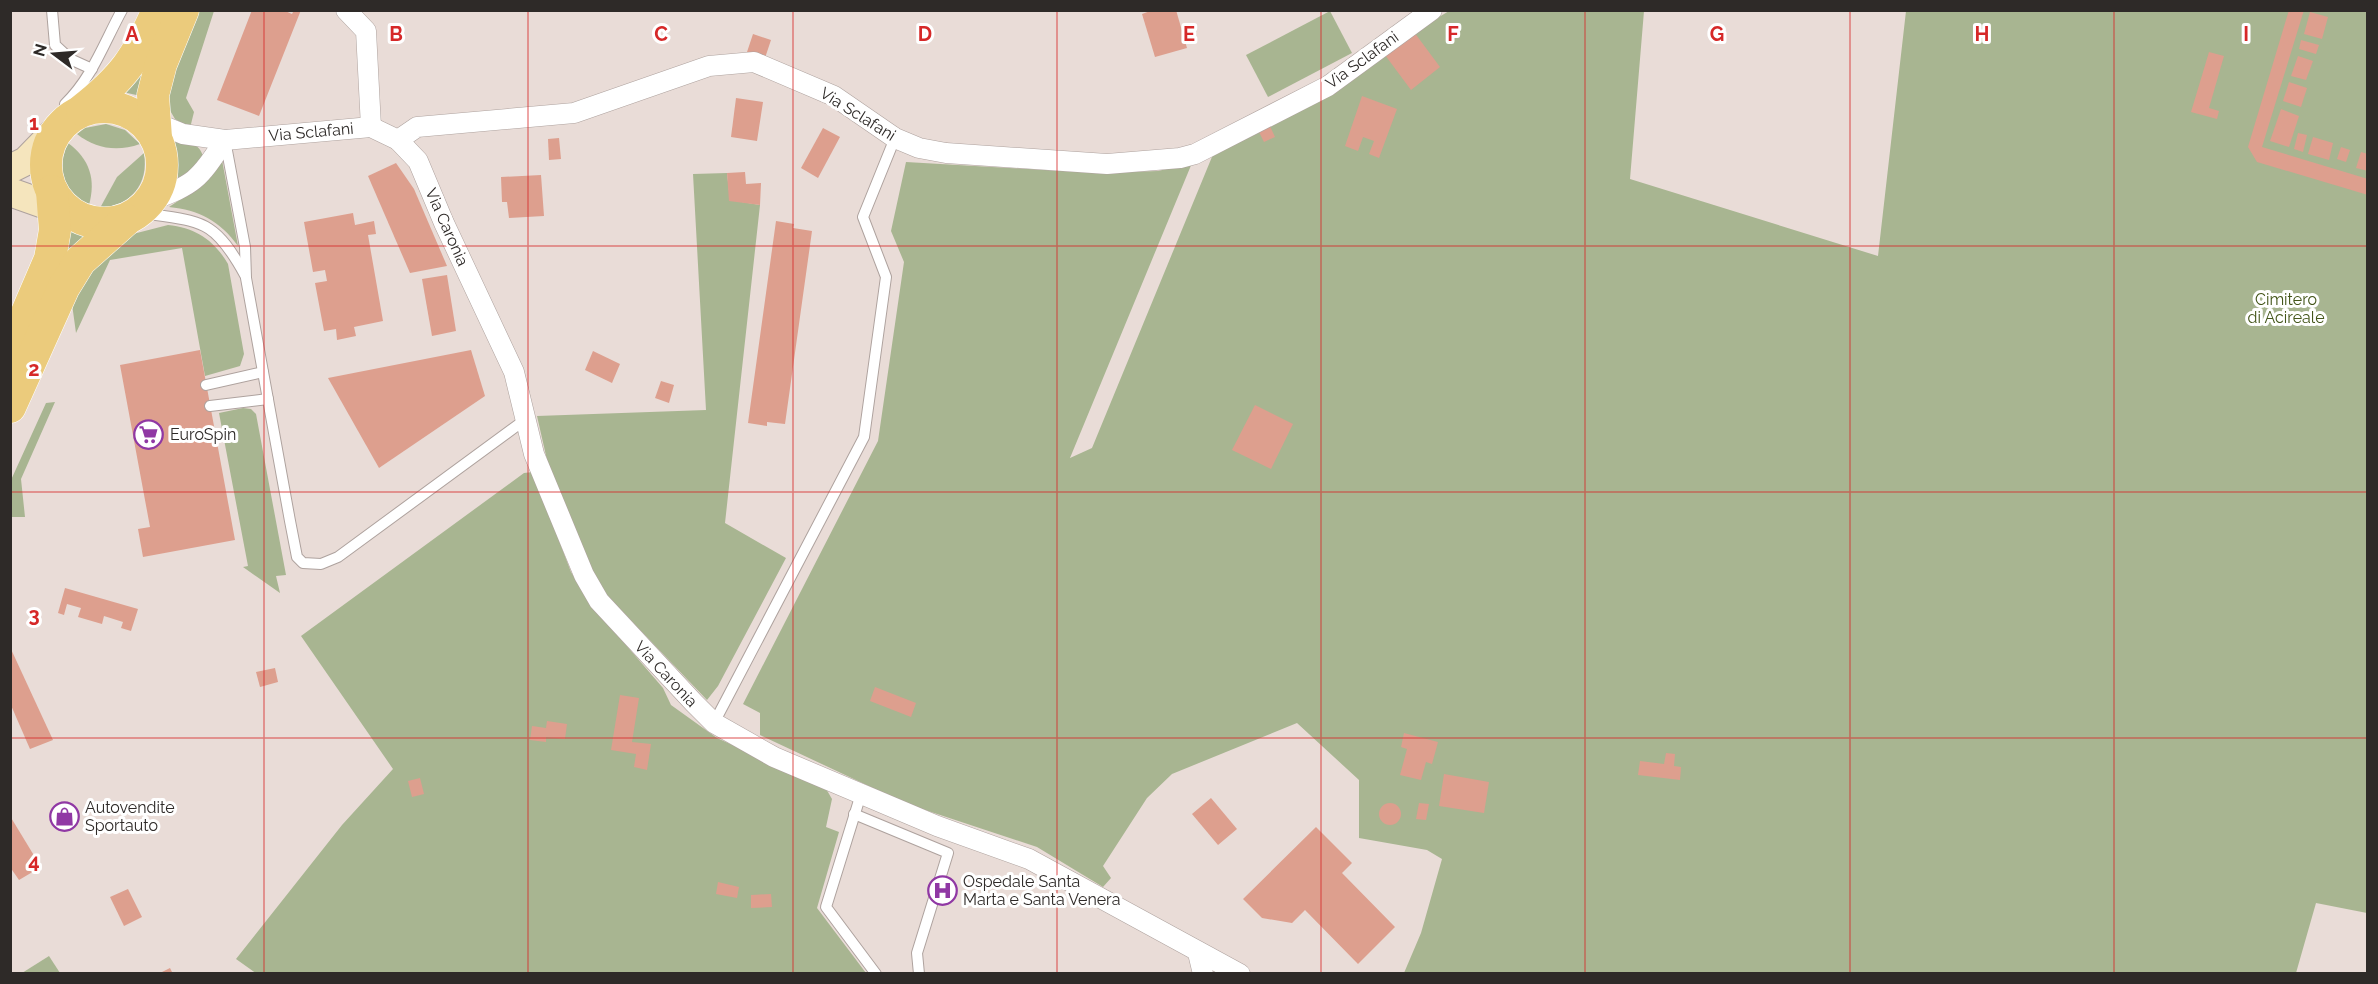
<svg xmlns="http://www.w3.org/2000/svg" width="2378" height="984" font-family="Raleway,sans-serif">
  <rect width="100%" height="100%" fill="#e9dcd7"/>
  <!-- green -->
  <g fill="#a8b591">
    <path d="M191,11H214L186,98L194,112L190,128L175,119L165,102Z"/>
    <path d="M1330,11L1352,53L1268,97L1246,55Z"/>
    <path d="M1449,11H1644L1630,179L1878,256L1906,11H2367V913L2316,903L2296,973H1404L1421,933L1442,859L1427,850L1359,838V780L1297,723L1172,774L1147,798L1103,866L1111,878L1103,887L1037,847L907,804L760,735V713L743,704L878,441L904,262L891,231L906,162L1096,173L1158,171L1192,163L1070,458L1092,448L1214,152Z"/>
    <path d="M146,56L141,96L118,91Z"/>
    <path d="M106,124L125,130L140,144C117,152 96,149 77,134L85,128Z"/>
    <path d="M172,139C187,142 198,141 203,156L199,165L178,182L177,150Z"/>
    <path d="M68,143C90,159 96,180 89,205C64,193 56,168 68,143Z"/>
    <path d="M144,153C149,184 131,206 100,208L117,177Z"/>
    <path d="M222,160L238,246C220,221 199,210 169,207L205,183Z"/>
    <path d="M727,173L730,200L760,205L725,523L786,558L718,686L707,700L599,587L547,460L537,416L706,410L693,174Z"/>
    <path d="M168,225C196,228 214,240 228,264L244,354L240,366L205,376L182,248L110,260L76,333L72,304L77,280L133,234Z"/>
    <path d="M68,230L87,237L63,269Z"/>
    <path d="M55,402L21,479L25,517H12L11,480L46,403Z"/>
    <path d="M243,408L251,409L256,414L286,575L276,576L280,593L243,567L248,566L219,413Z"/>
    <path d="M533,472L571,572L595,609L663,688L671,705L717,738L825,787L832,799L826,827L839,832L817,908L866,973L257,974L236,959L342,825L393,769L301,636L524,473Z"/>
    <path d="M49,956L60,973H22Z"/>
  </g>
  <!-- building -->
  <g fill="#dd9f8e">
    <path d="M252,10H283L292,14L294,10H301L259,116L217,100Z"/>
    <path d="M1153,10H1176L1187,48L1155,57L1142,14Z"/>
    <path d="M2289,10H2304L2262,147L2368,179V195L2257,162L2248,147Z"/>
    <path d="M2310,12L2328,17L2322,39L2304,34Z"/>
    <path d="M1414,32L1440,67L1411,90L1385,55Z"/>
    <path d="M753,34L771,40L765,58L747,52Z"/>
    <path d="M2301,40L2319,45L2316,54L2299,49Z"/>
    <path d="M2209,52L2224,56L2209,108L2219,111L2217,119L2191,112Z"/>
    <path d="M2298,56L2313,61L2306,80L2291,76Z"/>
    <path d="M2289,82L2307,88L2301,107L2283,101Z"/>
    <path d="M1362,96L1397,109L1379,158L1369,154L1374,141L1363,137L1358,151L1345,146Z"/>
    <path d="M736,98L763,102L757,141L731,137Z"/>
    <path d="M2281,109L2299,116L2289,147L2270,141Z"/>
    <path d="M1269,124L1275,137L1264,142L1258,130Z"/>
    <path d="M823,128L840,137L818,178L801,168Z"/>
    <path d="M2298,133L2307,135L2303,152L2294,149Z"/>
    <path d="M2313,137L2333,143L2329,160L2308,154Z"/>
    <path d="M559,138L561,159L549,160L548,139Z"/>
    <path d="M2341,147L2350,150L2346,162L2337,159Z"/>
    <path d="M2361,152L2368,154V171L2356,168Z"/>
    <path d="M396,163L414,189L447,266L410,273L368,176Z"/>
    <path d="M745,172L746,184L761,183L760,205L729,201L727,173Z"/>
    <path d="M541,175L544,216L509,218L507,202H502L501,177Z"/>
    <path d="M353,213L355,225L374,221L376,234L368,235L383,321L354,327L356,336L337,340L336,329L324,331L315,283L327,281L325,270L313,272L304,222Z"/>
    <path d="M776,221L794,224L793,228L812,231L785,424L767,422V426L748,423Z"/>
    <path d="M447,275L456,331L432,336L422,279Z"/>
    <path d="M200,350L235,540L143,557L138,529L150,527L120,365Z"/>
    <path d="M471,350L485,396L379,468L328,378Z"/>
    <path d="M593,351L620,364L612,383L585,370Z"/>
    <path d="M661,381L674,385L669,403L655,398Z"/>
    <path d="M1255,405L1293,424L1271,469L1232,450Z"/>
    <path d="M65,588L138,609L131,631L121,628L123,622L104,616L102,624L78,617L81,608L67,604L64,615L58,613Z"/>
    <path d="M10,647L53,740L30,749L10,703Z"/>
    <path d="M275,668L278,682L260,687L256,672Z"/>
    <path d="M875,687L916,703L911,717L870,701Z"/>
    <path d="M620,695L639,698L632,742L651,744L647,770L634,767L636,754L611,750Z"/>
    <path d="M547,721L567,724L565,739L546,737V742L530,740L532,726L546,728Z"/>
    <path d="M1404,733L1438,742L1432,764L1426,762L1421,780L1400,775L1407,749L1401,747Z"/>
    <path d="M1666,753L1675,754L1674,766L1681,767L1680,780L1638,775L1640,761L1664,764Z"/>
    <path d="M1444,774L1489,782L1484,813L1439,806Z"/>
    <path d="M420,778L424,794L412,797L408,781Z"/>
    <path d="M1211,798L1237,829L1218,845L1192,814Z"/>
    <circle cx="1390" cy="814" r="11"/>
    <path d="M1419,803L1429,804L1426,820L1416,819Z"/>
    <path d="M10,816L41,867L19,880L10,867Z"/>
    <path d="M1316,827L1352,863L1342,873L1395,927L1358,964L1305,910L1292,923L1262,918L1243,899Z"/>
    <path d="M718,882L739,887L737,898L716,894Z"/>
    <path d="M128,889L142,917L124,926L110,897Z"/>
    <path d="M771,894L772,907L751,908V895Z"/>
    <path d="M170,968L173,974H158Z"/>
  </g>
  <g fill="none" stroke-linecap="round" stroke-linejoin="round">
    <defs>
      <g id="lane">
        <path d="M52,10L55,45L70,59L92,69"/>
        <path d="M65,104C92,78 104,43 122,10"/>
        <path d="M225,140L245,247L246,278L290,521L297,557L303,563L321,564L338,557L526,419"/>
        <path d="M139,212C200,223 212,215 245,275"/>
        <path d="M206,385L263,372"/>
        <path d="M210,406L268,399"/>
        <path d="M714,723L864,437L886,277L863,217L895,138"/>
        <path d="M861,794L826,907L876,974"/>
        <path d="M854,814L948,853L917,953L919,974"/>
      </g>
      <g id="street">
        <path d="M346,10L366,31L371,127"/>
        <path d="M132,113L183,134L225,140L371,127L398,140L418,161L444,223L514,372L534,454L584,575L599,601L694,703L714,723L774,757L937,826L1029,859L1240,974"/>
        <path d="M398,140L417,127L574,113L709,66L754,62L834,96L895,138L919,148L946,153L1107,164L1180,158L1195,154L1328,86L1432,10"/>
        <path d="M150,201C196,184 198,180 225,140"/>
        <path d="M1198,953L1203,974"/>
      </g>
      <g id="secondary">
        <path d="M10,169L26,161L63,123"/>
        <path d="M10,192L72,214"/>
      </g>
      <g id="primary">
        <circle cx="104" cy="165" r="58"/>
        <path d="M82,110C123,78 137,58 158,10"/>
        <path d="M156,138L153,95L161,64L183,10"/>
        <path d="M10,352L50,259L55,230L52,191"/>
        <path d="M10,407L64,287L80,261L126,220"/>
      </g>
    </defs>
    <!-- lane casing -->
    <use href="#lane" stroke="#aea29e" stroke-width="12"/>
    <!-- street casing -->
    <use href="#street" stroke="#aea29e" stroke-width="21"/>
    <!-- secondary casing -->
    <use href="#secondary" stroke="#aea29e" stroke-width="30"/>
    <!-- primary casing -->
    <use href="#primary" stroke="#fff" stroke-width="33"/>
    <!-- lane -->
    <use href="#lane" stroke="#fff" stroke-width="10"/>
    <!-- street -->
    <use href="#street" stroke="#fff" stroke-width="20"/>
    <!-- secondary -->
    <use href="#secondary" stroke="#f5e5bd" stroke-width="28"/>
    <!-- primary -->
    <use href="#primary" stroke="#ebcb7c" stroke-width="32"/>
  </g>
  <!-- grid -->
  <path fill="none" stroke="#d62828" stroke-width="1.5" stroke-opacity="0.55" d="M264,10V974M528,10V974M793,10V974M1057,10V974M1321,10V974M1585,10V974M1850,10V974M2114,10V974M10,246H2368M10,492H2368M10,738H2368"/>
  <!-- icons -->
  <defs>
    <symbol id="supermarket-ring" viewBox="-11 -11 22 22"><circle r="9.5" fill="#fff" stroke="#9038a4" stroke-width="1.5"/><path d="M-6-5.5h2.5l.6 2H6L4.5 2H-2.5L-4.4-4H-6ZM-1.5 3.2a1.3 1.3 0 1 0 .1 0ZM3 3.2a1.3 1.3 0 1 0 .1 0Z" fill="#9038a4"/></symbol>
    <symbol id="shop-ring" viewBox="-11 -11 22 22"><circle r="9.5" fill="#fff" stroke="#9038a4" stroke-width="1.5"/><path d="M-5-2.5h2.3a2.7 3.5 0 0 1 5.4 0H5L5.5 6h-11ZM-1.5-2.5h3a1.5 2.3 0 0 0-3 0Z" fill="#9038a4"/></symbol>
    <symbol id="hospital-ring" viewBox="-11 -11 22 22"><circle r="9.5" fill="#fff" stroke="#9038a4" stroke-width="1.5"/><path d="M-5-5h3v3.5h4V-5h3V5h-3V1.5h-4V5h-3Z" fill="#9038a4"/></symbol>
  </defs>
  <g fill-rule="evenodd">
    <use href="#supermarket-ring" x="132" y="418" width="33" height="33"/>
    <use href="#shop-ring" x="48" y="800" width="33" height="33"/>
    <use href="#hospital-ring" x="926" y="874" width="33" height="33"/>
  </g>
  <g text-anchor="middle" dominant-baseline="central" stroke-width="6" stroke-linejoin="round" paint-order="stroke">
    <!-- street labels -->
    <g font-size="16" fill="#2e2a28" stroke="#fff">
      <text transform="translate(1362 60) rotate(-36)">Via Sclafani</text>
      <text transform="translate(858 114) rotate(32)">Via Sclafani</text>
      <text transform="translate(311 132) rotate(-5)">Via Sclafani</text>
      <text transform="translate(447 227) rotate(66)">Via Caronia</text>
      <text transform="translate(666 674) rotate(47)">Via Caronia</text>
    </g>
    <!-- park labels -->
    <g font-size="16" fill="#44561a" stroke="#fff">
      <text x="2286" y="299">Cimitero<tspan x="2286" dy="18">di Acireale</tspan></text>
    </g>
    <!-- poi labels -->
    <g font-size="16" fill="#2e2a28" stroke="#fff" text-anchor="start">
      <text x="170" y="434">EuroSpin</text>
      <text x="85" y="807">Autovendite<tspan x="85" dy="18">Sportauto</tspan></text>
      <text x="963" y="881">Ospedale Santa<tspan x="963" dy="18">Marta e Santa Venera</tspan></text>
    </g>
  </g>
  <g font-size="20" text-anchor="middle" font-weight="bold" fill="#d62828" stroke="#fff" stroke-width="6" stroke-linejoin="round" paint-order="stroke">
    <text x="132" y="41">A</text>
    <text x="396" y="41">B</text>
    <text x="661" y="41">C</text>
    <text x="925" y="41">D</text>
    <text x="1189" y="41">E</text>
    <text x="1453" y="41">F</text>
    <text x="1717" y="41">G</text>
    <text x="1982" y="41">H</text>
    <text x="2246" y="41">I</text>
    <text x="34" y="130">1</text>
    <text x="34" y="376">2</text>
    <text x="34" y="622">3</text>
    <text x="34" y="868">4</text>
  </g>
  <!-- border -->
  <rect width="2378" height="984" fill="none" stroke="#2e2a28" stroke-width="24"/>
  <!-- north arrow -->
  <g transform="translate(54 54) rotate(286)" stroke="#ffffff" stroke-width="4.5" paint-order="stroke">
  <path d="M0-4.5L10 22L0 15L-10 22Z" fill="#2e2a28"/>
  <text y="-9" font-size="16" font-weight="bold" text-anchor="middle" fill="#2e2a28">N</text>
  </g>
</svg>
